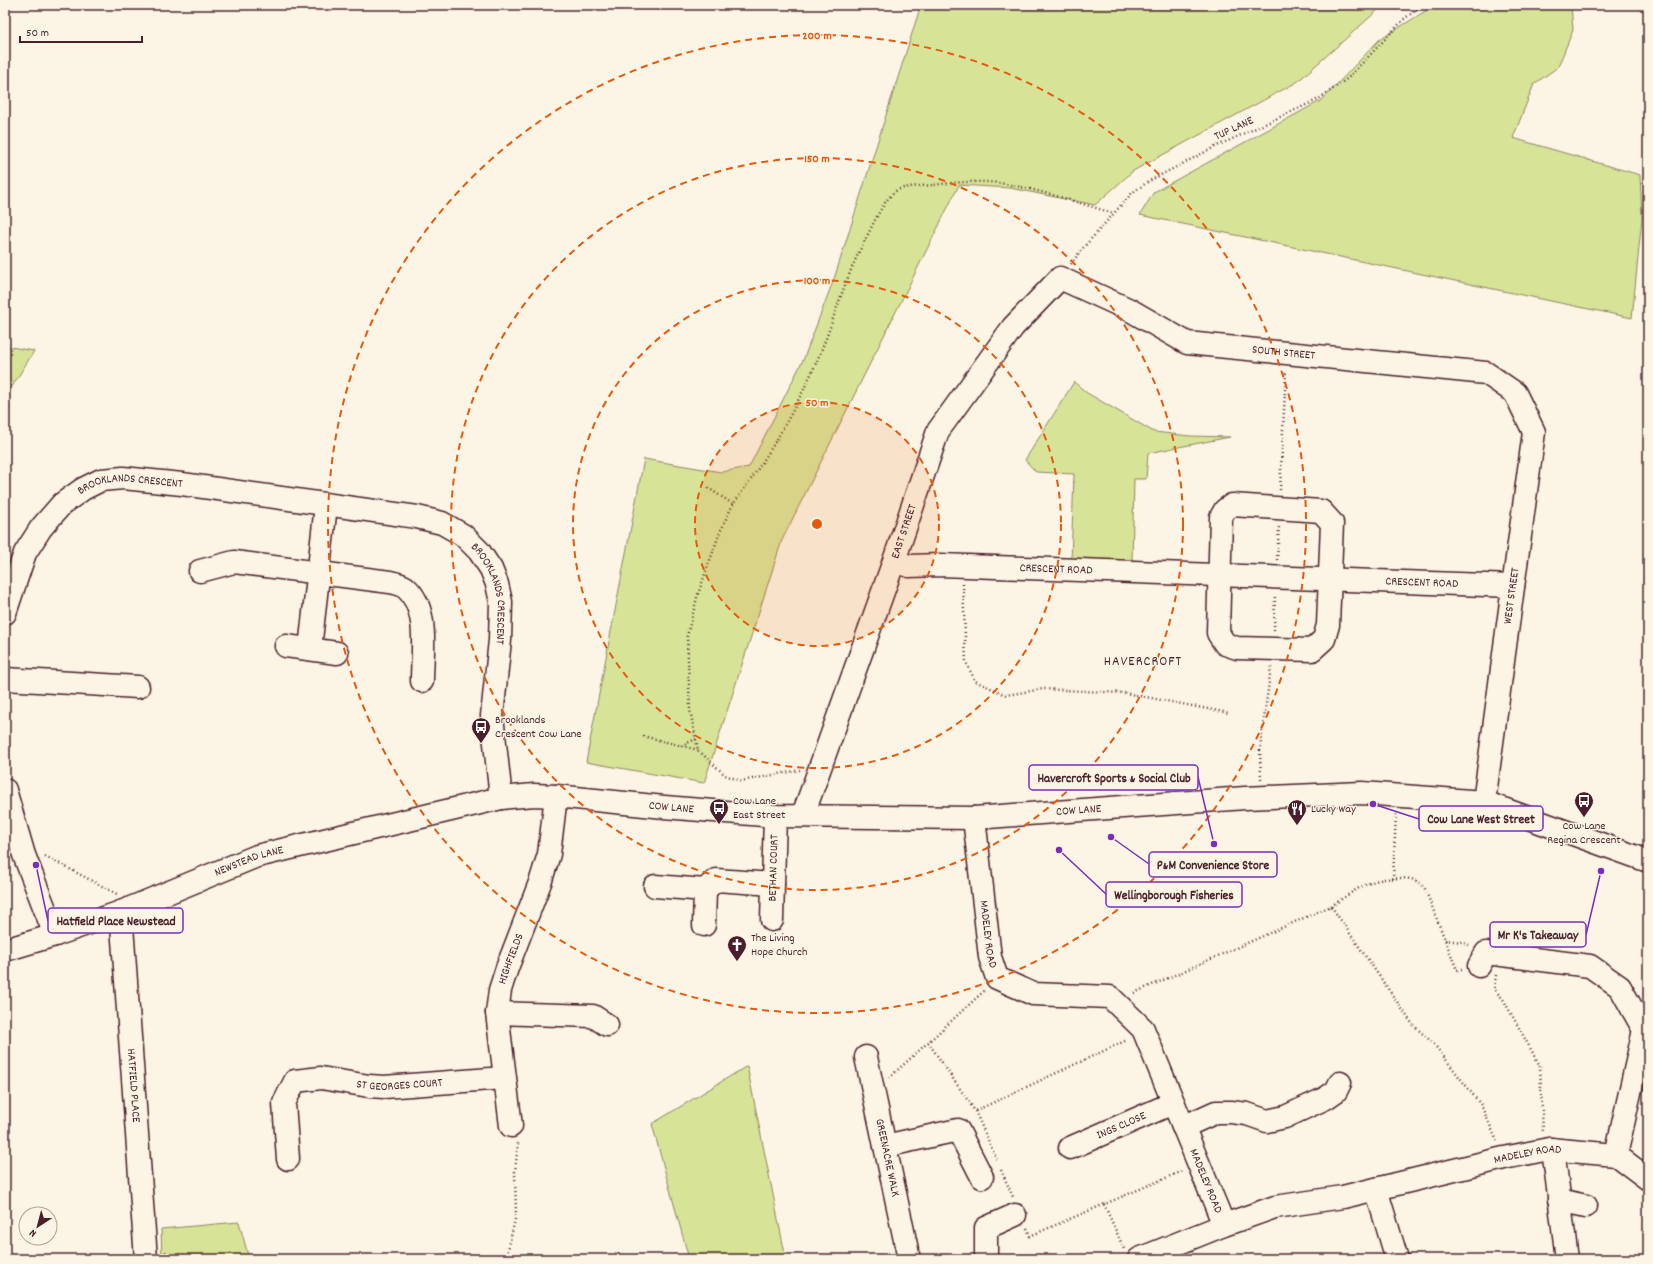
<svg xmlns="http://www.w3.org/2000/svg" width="1653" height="1264" font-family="Dekko,sans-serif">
  <rect width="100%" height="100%" fill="#fcf5e5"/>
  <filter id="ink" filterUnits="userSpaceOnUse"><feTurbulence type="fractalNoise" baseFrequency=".025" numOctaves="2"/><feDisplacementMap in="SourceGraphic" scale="8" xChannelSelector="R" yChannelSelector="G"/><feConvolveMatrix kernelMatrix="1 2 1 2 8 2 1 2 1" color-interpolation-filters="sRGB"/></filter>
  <g filter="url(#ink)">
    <!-- green -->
    <g fill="#d7e498" stroke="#908262">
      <path d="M921,5H1386L1378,10L1297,82L1133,171L1095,205L1010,188L959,185L782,540L704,783L586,762L644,459L721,472L749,467L804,358L835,276Z"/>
      <path d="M1435,5H1571L1573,30L1558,67L1534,84L1513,138L1640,175L1642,217L1632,318L1140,215L1154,192L1322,100L1379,40Z"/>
      <path d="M5,346L34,351L5,398Z"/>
      <path d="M1074,382L1087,393L1154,432L1190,436L1230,437L1148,453L1146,479H1134L1132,562H1071L1074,474L1036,472L1025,460Z"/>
      <path d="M747,1066L786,1259H689L652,1124Z"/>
      <path d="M239,1222L249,1259H162L161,1229Z"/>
    </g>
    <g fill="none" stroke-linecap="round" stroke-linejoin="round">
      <defs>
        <g id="minor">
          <path d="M1232,505L1321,511L1332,523L1328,625L1324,639L1312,650L1237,648L1225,644L1218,633L1221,517L1225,510Z"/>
          <path id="s1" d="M894,561L909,566L940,565L1513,586"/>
          <path d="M200,571L234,562L390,582C395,583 401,584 405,587C430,608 422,652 422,681"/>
          <path id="s2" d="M5,613L25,553L41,528L62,504L83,489L101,480L123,478L182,484L417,517L442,523L463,535L479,551L491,569L497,584L501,602L500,640L492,716L501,798"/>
          <path d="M286,646L337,653"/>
          <path d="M310,649L326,505"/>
          <path d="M5,679L138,687"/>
          <path d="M5,790L24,855L55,935"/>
          <path id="s3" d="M803,815L894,561L938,431L1013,327L1060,278L1130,310L1187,343L1486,373L1515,393L1534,432L1484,802"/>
          <path id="s4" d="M974,818L990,957L997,978L1033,994L1110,997L1143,1029L1224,1225L1275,1207L1343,1197L1504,1158L1549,1149L1616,1155L1648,1179"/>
          <path d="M655,886L705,890L704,925"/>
          <path d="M705,890L716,880L773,884"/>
          <path id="s5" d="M121,912L146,1259"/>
          <path id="s6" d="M772,920L775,816"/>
          <path d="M1479,966L1486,953L1590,966L1620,987L1644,1030L1616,1155"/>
          <path d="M497,1013L593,1016L607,1025"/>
          <path id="s7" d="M866,1057L909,1259"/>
          <path id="s8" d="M511,1126L497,1013L500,990L507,968L541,880L549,854L556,796"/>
          <path d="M1183,1127L1216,1112H1231L1247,1114L1267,1121L1285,1117L1326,1098L1336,1091L1340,1083"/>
          <path d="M885,1146L958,1130L982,1177"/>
          <path id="s9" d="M1070,1148L1173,1103"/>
          <path d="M1553,1149L1567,1259"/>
          <path id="s10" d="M288,1159L284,1103L295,1081L321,1078L369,1086L384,1087L504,1078"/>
          <path d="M1376,1189L1397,1259"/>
          <path d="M1559,1200L1586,1206"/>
          <path d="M986,1259V1228L1015,1215"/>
          <path d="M1139,1259L1224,1225"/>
        </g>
        <g id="major">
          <path id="s11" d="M5,950L55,935L121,912L257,856L501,798L534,795L556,796L664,807L775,816L974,818L1245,798L1362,793L1484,802L1648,861"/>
        </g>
      </defs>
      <!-- minor casing -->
      <use href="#minor" stroke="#4a1f2b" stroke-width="25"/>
      <!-- major casing -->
      <use href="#major" stroke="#4a1f2b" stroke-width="25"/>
      <!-- path -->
      <g stroke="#4a1f2b" stroke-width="2.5" stroke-dasharray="1 3" stroke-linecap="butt">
        <path d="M1071,264L1083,248L1132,193L1149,181L1217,146L1319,99L1348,78L1405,18L1424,5"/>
        <path d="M708,488L733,504C769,457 802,399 824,344C837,309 847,274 865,240C872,227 886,193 900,189C910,186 923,186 933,185C957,182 981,180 1005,184C1042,190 1078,203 1113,213"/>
        <path d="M1280,490L1286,371"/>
        <path d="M733,504L720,532L698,594L687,636L690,710L698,750L725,775L741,781L800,770"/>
        <path d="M1277,560L1279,527"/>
        <path d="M963,584L966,662L975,681L1006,695L1043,689L1125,693L1229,713"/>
        <path d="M1274,630L1275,595"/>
        <path d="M643,736L698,750"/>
        <path d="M681,746L696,739"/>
        <path d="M1261,779L1260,749L1271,667"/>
        <path d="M45,856L117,894"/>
        <path d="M1393,879L1396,814"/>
        <path d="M1331,906C1346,897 1362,883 1380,880C1386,878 1392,879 1398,878C1409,878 1419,879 1425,889L1457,970L1462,969"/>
        <path d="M1445,940L1462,942L1469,945"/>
        <path d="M1496,975L1494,989L1503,999L1540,1066L1543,1132"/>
        <path d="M1134,993L1331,906L1413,1025L1433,1043L1481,1105L1497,1141"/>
        <path d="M928,1042L975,1111L1127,1040"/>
        <path d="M889,1078L984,991"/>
        <path d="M975,1111L997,1160"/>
        <path d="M1001,1170L1013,1197"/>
        <path d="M1104,1204L1124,1249"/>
        <path d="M1027,1228L1030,1236L1182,1171"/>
        <path d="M165,1252L174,1259"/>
        <path d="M506,1259L516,1215L515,1172L518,1143"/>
      </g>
      <!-- minor -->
      <use href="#minor" stroke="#fcf5e5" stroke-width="22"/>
      <!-- major -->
      <use href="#major" stroke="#fcf5e5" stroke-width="22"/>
    </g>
  </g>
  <!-- distance rings -->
  <circle cx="817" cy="524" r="122" fill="#e8590c" fill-opacity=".12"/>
  <g fill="none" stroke="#e8590c" stroke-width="2" stroke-dasharray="7 5">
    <circle cx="817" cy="524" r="122"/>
    <circle cx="817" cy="524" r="244"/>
    <circle cx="817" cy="524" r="366"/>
    <circle cx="817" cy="524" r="489"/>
  </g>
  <!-- icons -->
  <defs>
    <symbol id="bus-pin" viewBox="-11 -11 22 30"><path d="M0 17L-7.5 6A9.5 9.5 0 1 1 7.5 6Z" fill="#4a1f2b" stroke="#fcf5e5"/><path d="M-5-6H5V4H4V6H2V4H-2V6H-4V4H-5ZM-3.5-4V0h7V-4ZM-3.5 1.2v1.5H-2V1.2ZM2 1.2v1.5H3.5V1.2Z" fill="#fff"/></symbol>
    <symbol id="restaurant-pin" viewBox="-11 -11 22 30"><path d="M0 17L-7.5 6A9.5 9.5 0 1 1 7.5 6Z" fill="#4a1f2b" stroke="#fcf5e5"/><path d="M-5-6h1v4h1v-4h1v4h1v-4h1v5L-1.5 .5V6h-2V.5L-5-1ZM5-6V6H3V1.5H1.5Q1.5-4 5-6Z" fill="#fff"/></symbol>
    <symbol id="church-pin" viewBox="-11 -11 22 30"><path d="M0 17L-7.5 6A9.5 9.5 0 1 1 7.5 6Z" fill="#4a1f2b" stroke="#fcf5e5"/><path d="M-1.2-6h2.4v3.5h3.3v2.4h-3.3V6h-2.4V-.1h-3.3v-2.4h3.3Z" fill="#fff"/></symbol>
  </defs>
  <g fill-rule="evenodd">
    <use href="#bus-pin" x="470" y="716" width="22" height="30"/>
    <use href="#bus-pin" x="1573" y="790" width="22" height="30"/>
    <use href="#bus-pin" x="708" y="797" width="22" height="30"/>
    <use href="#restaurant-pin" x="1286" y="798" width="22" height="30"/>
    <use href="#church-pin" x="726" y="934" width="22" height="30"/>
  </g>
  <g text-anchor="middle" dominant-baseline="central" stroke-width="3" stroke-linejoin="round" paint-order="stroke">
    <!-- street labels -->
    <g font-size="12" fill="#4a1f2b" stroke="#fcf5e5">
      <text transform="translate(1234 129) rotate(-25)">TUP LANE</text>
      <text stroke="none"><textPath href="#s3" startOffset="843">SOUTH STREET</textPath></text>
      <text stroke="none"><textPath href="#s2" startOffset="199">BROOKLANDS CRESCENT</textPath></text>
      <text stroke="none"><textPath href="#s3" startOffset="301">EAST STREET</textPath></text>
      <text stroke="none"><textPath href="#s1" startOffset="163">CRESCENT ROAD</textPath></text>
      <text stroke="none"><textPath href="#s1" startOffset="529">CRESCENT ROAD</textPath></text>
      <text stroke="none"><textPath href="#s2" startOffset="607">BROOKLANDS CRESCENT</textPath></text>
      <text transform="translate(1512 596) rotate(-82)">WEST STREET</text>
      <text stroke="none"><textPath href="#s11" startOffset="691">COW LANE</textPath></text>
      <text stroke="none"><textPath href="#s11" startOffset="1099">COW LANE</textPath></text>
      <text stroke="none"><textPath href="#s11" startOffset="260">NEWSTEAD LANE</textPath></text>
      <text stroke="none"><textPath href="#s6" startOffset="52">BETHAN COURT</textPath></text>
      <text stroke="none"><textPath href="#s4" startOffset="117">MADELEY ROAD</textPath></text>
      <text stroke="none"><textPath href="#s8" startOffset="170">HIGHFIELDS</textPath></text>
      <text stroke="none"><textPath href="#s10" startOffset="186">ST GEORGES COURT</textPath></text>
      <text stroke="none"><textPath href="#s5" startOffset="174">HATFIELD PLACE</textPath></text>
      <text stroke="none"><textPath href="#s9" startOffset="56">INGS CLOSE</textPath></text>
      <text stroke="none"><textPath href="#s4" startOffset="849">MADELEY ROAD</textPath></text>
      <text stroke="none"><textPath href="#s7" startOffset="103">GREENACRE WALK</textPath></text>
      <text stroke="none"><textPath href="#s4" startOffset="489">MADELEY ROAD</textPath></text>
    </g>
    <!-- poi labels -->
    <g font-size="12" fill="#4a1f2b" stroke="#fcf5e5" text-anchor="start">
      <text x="495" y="720">Brooklands<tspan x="495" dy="14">Crescent Cow Lane</tspan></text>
      <text x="733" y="801">Cow Lane<tspan x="733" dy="14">East Street</tspan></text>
      <text x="1311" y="809">Lucky Way</text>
      <text x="1584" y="826" text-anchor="middle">Cow Lane<tspan x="1584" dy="14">Regina Crescent</tspan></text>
      <text x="751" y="938">The Living<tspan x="751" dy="14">Hope Church</tspan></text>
    </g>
    <!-- quarter labels -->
    <g font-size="14" letter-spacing="1" fill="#4a1f2b" stroke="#fcf5e5">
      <text x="1143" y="662">HAVERCROFT</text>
    </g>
  </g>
  <circle cx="817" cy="524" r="6" fill="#e8590c" stroke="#fcf5e5" stroke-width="2"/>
  <g font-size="12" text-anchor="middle" font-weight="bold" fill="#e8590c" stroke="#fcf5e5" stroke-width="3" stroke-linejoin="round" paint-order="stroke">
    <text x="817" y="39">200 m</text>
    <text x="817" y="162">150 m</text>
    <text x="817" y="284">100 m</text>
    <text x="817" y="406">50 m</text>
  </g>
  <!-- callouts -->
  <path fill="none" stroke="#7b2cbf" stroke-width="1.5" d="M1214 844L1198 777M1373 804L1419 819M1111 837L1149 864M1059 850L1106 894M36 865L48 921M1601 871L1586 935"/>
  <g fill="#7b2cbf" stroke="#fcf5e5" stroke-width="1.5">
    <circle cx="1214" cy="844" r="4"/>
    <circle cx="1373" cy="804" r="4"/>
    <circle cx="1111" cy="837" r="4"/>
    <circle cx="1059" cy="850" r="4"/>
    <circle cx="36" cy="865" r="4"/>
    <circle cx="1601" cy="871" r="4"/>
  </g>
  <g fill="#fcf5e5" stroke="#7b2cbf" stroke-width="1.5">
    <rect x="1029" y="765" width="169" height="25" rx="4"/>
    <rect x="1419" y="806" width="124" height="25" rx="4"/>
    <rect x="1149" y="852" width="128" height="25" rx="4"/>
    <rect x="1106" y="882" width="136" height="25" rx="4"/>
    <rect x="48" y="908" width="135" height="25" rx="4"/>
    <rect x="1490" y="922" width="96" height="25" rx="4"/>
  </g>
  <g font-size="13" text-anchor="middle" font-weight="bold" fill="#4a1f2b">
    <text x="1114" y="782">Havercroft Sports &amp; Social Club</text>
    <text x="1481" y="823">Cow Lane West Street</text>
    <text x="1213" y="869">P&amp;M Convenience Store</text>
    <text x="1174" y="899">Wellingborough Fisheries</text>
    <text x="116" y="925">Hatfield Place Newstead</text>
    <text x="1538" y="939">Mr K's Takeaway</text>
  </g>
  <!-- margin -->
  <rect width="1653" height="1264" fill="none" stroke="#fcf5e5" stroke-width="20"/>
  <rect x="10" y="10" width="1633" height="1244" fill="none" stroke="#4a1f2b" stroke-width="1.5" filter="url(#ink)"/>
  <!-- north arrow -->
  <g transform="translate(38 1226) rotate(216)"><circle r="19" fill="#fcf5e5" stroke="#b59f9b"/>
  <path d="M0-3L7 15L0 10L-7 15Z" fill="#4a1f2b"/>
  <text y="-6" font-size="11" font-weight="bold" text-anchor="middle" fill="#4a1f2b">N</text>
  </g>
  <!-- scale -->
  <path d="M20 36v6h122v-6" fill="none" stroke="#4a1f2b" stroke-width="2"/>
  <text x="26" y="36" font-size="12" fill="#4a1f2b" stroke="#fcf5e5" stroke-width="3" paint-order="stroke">50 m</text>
</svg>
